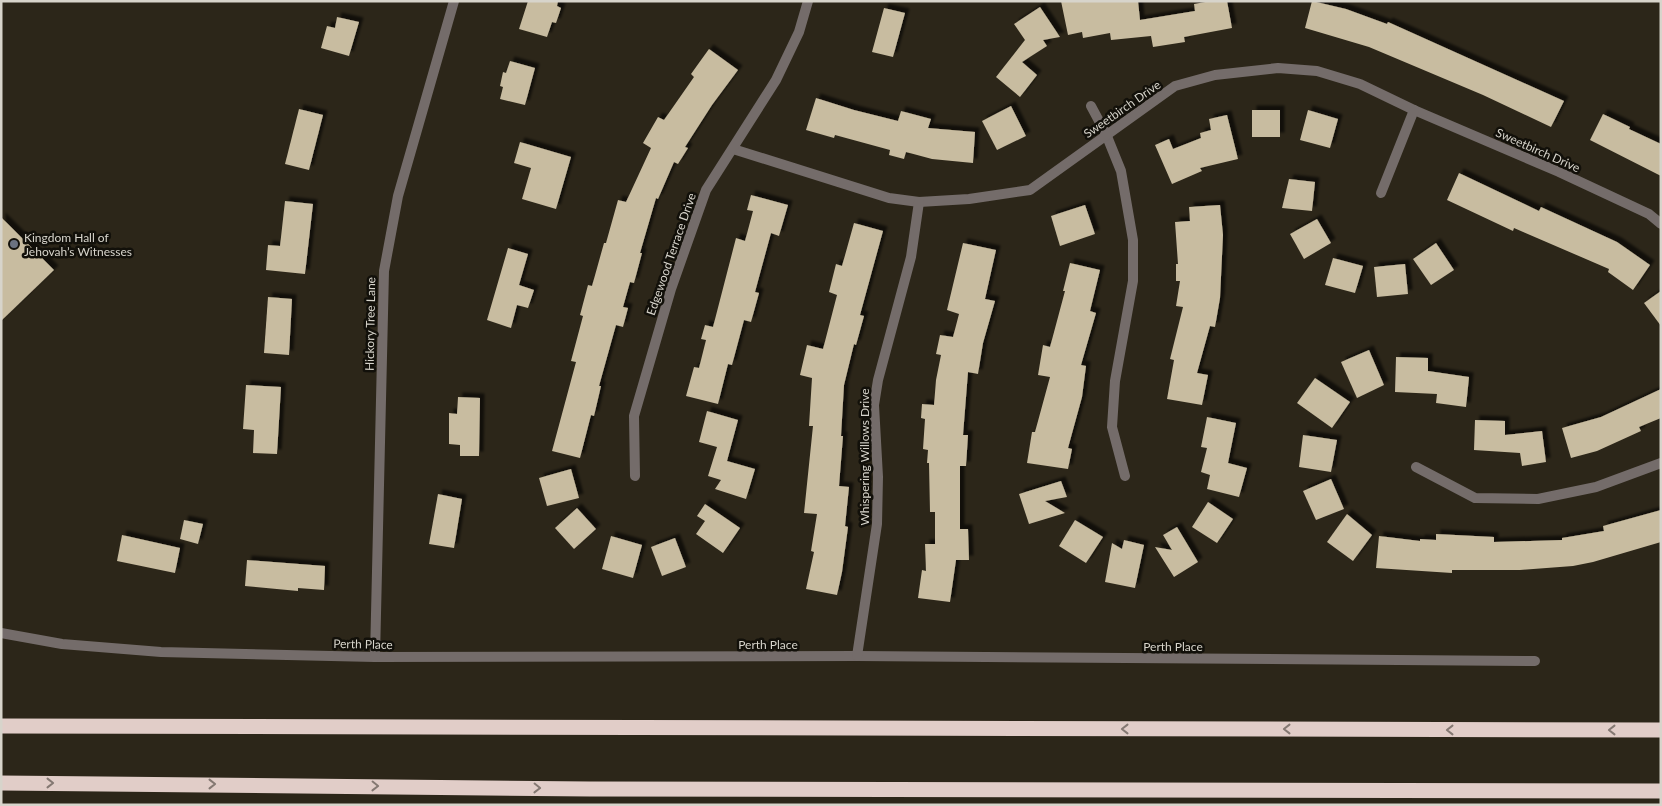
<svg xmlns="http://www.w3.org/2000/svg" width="1662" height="806" font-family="Lato,sans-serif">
  <defs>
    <filter id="shadow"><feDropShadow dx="4.5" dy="-4.5" stdDeviation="1" flood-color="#0009"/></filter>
  </defs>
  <rect width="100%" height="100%" fill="#2c2619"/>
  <!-- building -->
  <g fill="#c8bca0" filter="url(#shadow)">
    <path d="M528,1H558L557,6L561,8L556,23L552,22L547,37L519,29Z"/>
    <path d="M1061,1H1138L1140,20L1195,11L1194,4L1211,1H1227L1232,28L1184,37L1185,42L1153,47L1151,36L1111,40L1110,33L1083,38L1082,32L1068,35Z"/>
    <path d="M1312,1L1346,9L1387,24L1388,22L1564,101L1551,127L1483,95L1369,47L1305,28Z"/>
    <path d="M1040,7L1060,37L1043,40L1047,46L1022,62L1037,75L1020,97L996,77L1025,40L1014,24Z"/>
    <path d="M884,8L905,13L893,57L872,52Z"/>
    <path d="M337,17L359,22L349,56L321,48L327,26L335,28Z"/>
    <path d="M709,49L738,70L712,105L685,147L688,148L678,164L674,162L658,199L656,198L640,253H642L634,283L630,282L623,307L628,308L623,327L616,325L599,386H601L594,416L591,415L580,458L552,451L576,362L571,361L583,316L580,315L588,285L592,286L604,243H606L618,200L626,202L651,148L643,143L658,117L664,120L694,77L691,74Z"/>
    <path d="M510,61L535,68L525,105L500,99L503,87L500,86L503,72L506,73Z"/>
    <path d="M816,98L854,110L898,121L901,111L931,119L928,128L975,132L973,163L932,159L906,152L904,159L889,155L890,150L835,135L834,138L806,130Z"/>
    <path d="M1011,106L1026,136L997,150L982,121Z"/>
    <path d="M299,109L323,115L309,170L285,164Z"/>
    <rect x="1252" y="110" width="28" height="27"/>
    <path d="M1308,110L1338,119L1330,148L1300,140Z"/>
    <path d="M1603,114L1630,127L1629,129L1661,144V176L1590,140Z"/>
    <path d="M1227,115L1238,159L1200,168L1202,171L1172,184L1155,145L1169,139L1173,149L1201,138L1200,133L1211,130L1209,119Z"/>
    <path d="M520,142L571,157L556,209L522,199L531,168L514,163Z"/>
    <path d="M1459,173L1539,211L1541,207L1617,242L1650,265L1633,290L1608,272L1609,269L1514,228L1513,231L1447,200Z"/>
    <path d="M1289,179L1315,182L1312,211L1282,208Z"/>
    <path d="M751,195L788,205L779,236L771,233L755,292L759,293L751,322L744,320L732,365L728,364L718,404L686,396L694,367L699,368L706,340L701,339L705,325L713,327L736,238L745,241L753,211L747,210Z"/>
    <path d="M285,201L313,204L305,274L266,270L268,245L280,246Z"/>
    <path d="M1085,205L1095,234L1060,246L1051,216Z"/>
    <path d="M1220,205L1223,235L1220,298L1215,327L1210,326L1197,373L1208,375L1202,405L1167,399L1174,360L1170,359L1183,307L1176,306L1180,281H1176V264H1178L1175,222L1190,221L1189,207Z"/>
    <path d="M1,217L54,270L1,321Z"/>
    <path d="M1317,219L1331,243L1304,259L1290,234Z"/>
    <path d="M854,223L883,231L860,315L864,316L856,345L854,344L844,385L841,436H843L839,486L849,487L845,526L848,527L842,572L837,595L806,589L814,552L811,551L817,514L804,513L813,426H809L812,378L800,375L807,345L823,349L837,295L829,292L836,264L842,266Z"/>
    <path d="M963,243L996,250L985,299L995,301L983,343L978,374L968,372L963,435H968L966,466H960V529H968L969,560H956L950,602L918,598L922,570L926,571L925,544H935V512H930L929,463H927L928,450L923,449L925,419L921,418L922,404L934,405L936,380L941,355L936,354L940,335L953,337L959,314L947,310Z"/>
    <path d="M1436,243L1454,270L1431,285L1413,259Z"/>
    <path d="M508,248L528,254L519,285L534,290L528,308L517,305L511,328L487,320Z"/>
    <path d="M1333,258L1363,266L1355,293L1325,285Z"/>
    <path d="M1070,263L1100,270L1090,311L1096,313L1081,365L1086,366L1082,397L1068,448L1072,449L1068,469L1027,463L1032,432H1035L1050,377L1038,375L1043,345L1050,347L1065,291H1063Z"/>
    <path d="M1405,264L1408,294L1377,297L1374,267Z"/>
    <path d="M1661,291V326L1644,303Z"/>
    <path d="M268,297L292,299L289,355L264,353Z"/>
    <path d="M1369,350L1384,385L1357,398L1341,362Z"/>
    <path d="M1396,357L1428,358V371L1469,377L1466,407L1436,403L1437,394L1395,392Z"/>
    <path d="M1315,378L1350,402L1332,428L1297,403Z"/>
    <path d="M246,385L281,387L277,454L253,453L254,430L243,429Z"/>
    <path d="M1661,389V418L1639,427L1641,431L1597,451L1571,458L1562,428L1601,417Z"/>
    <path d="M458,397L480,398L479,456H460V445L449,444V413L457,414Z"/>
    <path d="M707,411L738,420L727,461L755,469L746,499L715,489L721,480L708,476L717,447L699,442Z"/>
    <path d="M1207,417L1236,423L1228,463L1247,468L1239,497L1207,489L1210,475L1201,472L1207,448L1201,447Z"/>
    <path d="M1475,420L1505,421V435L1542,431L1546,462L1522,466L1520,453L1474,450Z"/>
    <path d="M1303,435L1337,440L1331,472L1299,467Z"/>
    <path d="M571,469L579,498L547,506L539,478Z"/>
    <path d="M1331,479L1344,509L1316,520L1303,491Z"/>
    <path d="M1061,481L1067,497L1045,501L1065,513L1029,524L1019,494Z"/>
    <path d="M438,494L462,499L454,548L429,544Z"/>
    <path d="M1208,502L1233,519L1217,543L1192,527Z"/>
    <path d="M705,504L740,528L723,553L696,534L705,521L697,516Z"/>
    <path d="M577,508L596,529L574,549L555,528Z"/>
    <path d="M1661,510V542L1593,562L1573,566L1520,570H1452V573L1376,568L1379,536L1420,541V539L1436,540V534L1494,537V542L1562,540V538L1604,531L1603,526Z"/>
    <path d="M1347,514L1372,535L1353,561L1327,542Z"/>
    <path d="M184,520L203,524L198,544L180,539Z"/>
    <path d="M1075,520L1103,537L1086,563L1059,546Z"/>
    <path d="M1177,527L1198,562L1174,577L1155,547L1172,550L1163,535Z"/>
    <path d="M122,535L180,548L175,573L117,561Z"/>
    <path d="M611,536L642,545L633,578L602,569Z"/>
    <path d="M675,538L686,567L662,576L651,547Z"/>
    <path d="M1124,540L1144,545L1135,588L1105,582L1112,543L1122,549Z"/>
    <path d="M247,560L325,566L324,590L298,588V591L245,586Z"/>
  </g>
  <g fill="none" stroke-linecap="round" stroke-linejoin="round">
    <!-- minor -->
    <g stroke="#746c6a" stroke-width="10">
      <path d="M1091,106L1106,134L1121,171L1133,240V281L1115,381L1112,427L1125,476"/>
      <path d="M733,149L889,198L919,202L969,199L1030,190L1175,86L1215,75L1278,68L1317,71L1360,84L1414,110L1559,172L1649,214L1661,224"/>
      <path d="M1381,193L1414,110"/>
      <path d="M1416,467L1475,498L1538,499L1596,487L1661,463"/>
      <path d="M635,476L634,416L671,289L706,190L776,80L799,32L808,1"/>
      <path d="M1,633L62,644L161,652L375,657L857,656L1535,661"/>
      <path d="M857,656L877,524L878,477L874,405L878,380L911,257L919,202"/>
      <path d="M375,657L384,271L398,196L454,1"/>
    </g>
    <!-- motorway -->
    <g stroke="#e1cdc8" stroke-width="15">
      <path d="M1,726L1661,730"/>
      <path d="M1,783L590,789L1661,791"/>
    </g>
  </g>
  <!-- one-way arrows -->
  <defs><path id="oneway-chevron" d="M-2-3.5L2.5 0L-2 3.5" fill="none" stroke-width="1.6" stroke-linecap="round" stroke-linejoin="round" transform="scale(1.25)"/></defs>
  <g stroke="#847872">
    <use href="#oneway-chevron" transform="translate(1125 729) rotate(-180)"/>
    <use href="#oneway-chevron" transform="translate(1287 729) rotate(-180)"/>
    <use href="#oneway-chevron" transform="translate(1450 730) rotate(-180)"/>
    <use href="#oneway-chevron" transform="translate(1612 730) rotate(-180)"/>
    <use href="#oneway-chevron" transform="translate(50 783)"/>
    <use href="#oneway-chevron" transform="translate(212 784)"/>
    <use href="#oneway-chevron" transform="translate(375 786) rotate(1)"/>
    <use href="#oneway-chevron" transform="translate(537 788) rotate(1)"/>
  </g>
  <!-- markers -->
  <circle fill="#6b7280" stroke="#12100a" stroke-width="2" cx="14" cy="244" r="5"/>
  <g text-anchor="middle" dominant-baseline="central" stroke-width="5" stroke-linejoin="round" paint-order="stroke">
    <!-- street labels -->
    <g font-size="12" fill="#d7d4cb" stroke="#12100a">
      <text transform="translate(1122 109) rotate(-35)">Sweetbirch Drive</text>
      <text transform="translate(1538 150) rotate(24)">Sweetbirch Drive</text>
      <text transform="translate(671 254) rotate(-71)">Edgewood Terrace Drive</text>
      <text transform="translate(370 324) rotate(-89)">Hickory Tree Lane</text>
      <text transform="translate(864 457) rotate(-90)">Whispering Willows Drive</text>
      <text transform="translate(363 644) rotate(1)">Perth Place</text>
      <text x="768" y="644">Perth Place</text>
      <text x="1173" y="646">Perth Place</text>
    </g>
    <!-- poi labels -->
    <g font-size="12" fill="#d7d4cb" stroke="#12100a" text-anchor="start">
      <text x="24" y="237">Kingdom Hall of<tspan x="24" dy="14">Jehovah’s Witnesses</tspan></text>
    </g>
  </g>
  <!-- border -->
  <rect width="1662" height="806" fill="none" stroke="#d7d4cb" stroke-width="5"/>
</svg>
